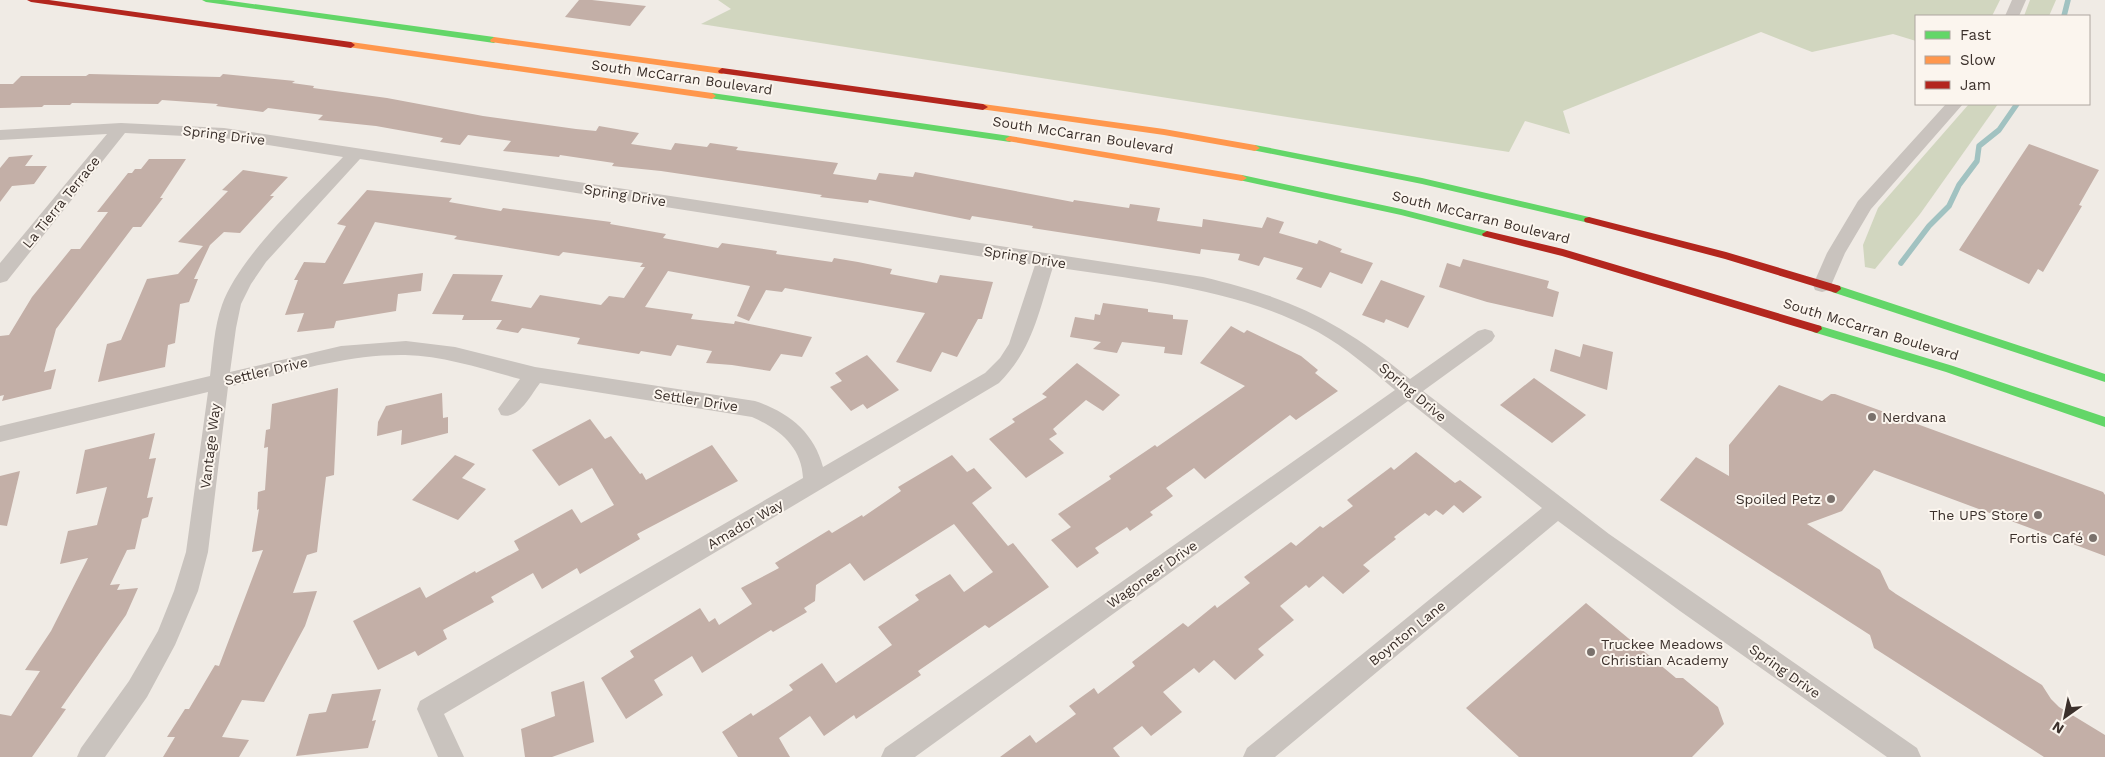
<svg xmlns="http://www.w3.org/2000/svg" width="2105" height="757" font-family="'Work Sans',sans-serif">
  <rect width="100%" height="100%" fill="#f0ebe5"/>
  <!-- green -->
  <g fill="#d1d6bf">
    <path d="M718,0H2000L1992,16H1916V41L1893,34L1812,52L1761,32L1563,111L1570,134L1525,121L1509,152L701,24L731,9Z"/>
    <path d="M2030,0H2056L2049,16H2024Z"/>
    <path d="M1969,104H1998L1920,214L1875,269L1865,267L1863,245L1878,208Z"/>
  </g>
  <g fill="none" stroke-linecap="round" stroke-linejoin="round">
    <!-- stream -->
    <g stroke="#a1c2c1" stroke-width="5.5">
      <path d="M2064,16L2068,0"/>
      <path d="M1901,263L1929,226L1949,206L1959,185L1977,161L1979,146L1999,130L2017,104"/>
    </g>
  </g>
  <!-- building -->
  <g fill="#c3afa7">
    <path d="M579,0H592L646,6L630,26L565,17Z"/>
    <path d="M89,74L220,77L223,74L295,81L292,83L314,86L313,88L387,98L483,116L576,129L596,131L599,126L639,133L631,144L671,150L675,143L707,147L710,143L738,147L736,150L838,163L833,174L876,180L879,173L913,177L915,172L1073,202L1074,200L1129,208L1130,204L1160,208L1157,221L1202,227L1203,219L1262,228L1267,217L1284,222L1279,233L1317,244L1319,240L1342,249L1340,252L1373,263L1362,284L1330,272L1321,288L1296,279L1303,268L1264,257L1259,266L1238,260L1240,254L1201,249L1200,254L1032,228L1033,226L972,216L970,220L869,200L868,203L820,197L822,195L661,171L612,166L614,163L560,155L559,157L503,151L511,141L468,135L460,145L440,142L443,138L376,126L318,120L323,115L268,108L263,112L216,106L218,104L162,100L158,104L72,103L70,105H44L42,107L0,108V84H13L21,76H86Z"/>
    <path d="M2029,144L2099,170L2079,205L2082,206L2043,272L2038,269L2029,284L1959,250Z"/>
    <path d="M33,155L25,166H47L34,184L12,186L0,202V168L9,157Z"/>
    <path d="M149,159H186L160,198H163L141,227H133L56,329L44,372L56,369L51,389L2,401L4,395L0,396V336L9,335L32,297L71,249H80L108,212H97L128,173H132L135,169H141Z"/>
    <path d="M243,170L288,177L270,196H274L240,233L224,232L210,245L194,279H198L189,302L180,304L175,343L168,345L165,367L98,382L107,344L121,340L147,279L178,274L203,246L178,242L228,191L222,190Z"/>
    <path d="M367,190L452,198L449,202L501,211L503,208L611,222L610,224L666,234L663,238L718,248L722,243L777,251L776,254L832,262L834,258L858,262L892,269L890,274L937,283L940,275L993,282L982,319H978L957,357L942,352L931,372L896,362L925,313L785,288L782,292L766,290L749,321L737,316L750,286L668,271L645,307L693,314L691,319L734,324L735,321L812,337L802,357L781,354L770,371L732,365L706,363L712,351L677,345L671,356L641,351L639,354L577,344L580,338L522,328L518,333L496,329L502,320H462L464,315L432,314L453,274L503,275L491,301L531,308L540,295L601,305L609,296L624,298L645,267H640L643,263L563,252L559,256L454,239L457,236L375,222L343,284L423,273L421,291L398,294L396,311L336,321L334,328L297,332L304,313L285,315L298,280H294L304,262L325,263L346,226L337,224Z"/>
    <path d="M1463,259L1549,281L1547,288L1559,292L1553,317L1487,302L1439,287L1447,263L1460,267Z"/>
    <path d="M1381,280L1425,296L1408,328L1386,319L1384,323L1362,315Z"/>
    <path d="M1103,303L1148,309V312L1173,315V319L1188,320L1182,355L1164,353L1165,347L1122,342L1117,353L1093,349L1101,342L1070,337L1075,317L1094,320L1095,314L1100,315Z"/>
    <path d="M1231,326L1244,333L1247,330L1301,356L1318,370L1315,373L1338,391L1296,420L1290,415L1205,479L1194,468L1166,488L1173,496L1150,512L1153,515L1130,531L1127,527L1095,548L1099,553L1077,568L1051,540L1071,527L1058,514L1111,479L1109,476L1155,445L1157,447L1245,386L1200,363Z"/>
    <path d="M1583,344L1613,352L1607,390L1550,371L1555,349L1580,357Z"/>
    <path d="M867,355L899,390L867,409L863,404L851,411L830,387L842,381L835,373Z"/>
    <path d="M1077,363L1120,395L1103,411L1086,400L1053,429L1057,434L1049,439L1064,453L1026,478L989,439L1015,422L1012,419L1047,397L1042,394Z"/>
    <path d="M1534,378L1586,415L1552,443L1500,405Z"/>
    <path d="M1779,385L1822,401L1831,394H1835L2103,492L2105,495V556L1874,470L1842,511L1807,524L1880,570L1889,589L1896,594L2042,685L2051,699L2059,707L2105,735V757H2044L1874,648L1870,635L1660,500L1696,457L1729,476V445Z"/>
    <path d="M338,388L334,475L326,477L317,552L307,555L293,593L317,591L305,626L264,702L242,700L222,737L249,740L239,757H163L175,737H167L185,709H189L215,665L219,666L263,550L252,552L259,509L257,510L258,492L265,490L268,447L264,448L266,430L270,429L272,404Z"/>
    <path d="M442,393L443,418L448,417V433L401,445L402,430L377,436L378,422L386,406Z"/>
    <path d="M590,419L605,439L611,436L640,474L642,473L646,480L712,445L738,481L637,534L640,539L580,574L577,568L542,589L533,573L491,597L494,602L443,630L447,639L418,656L415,651L378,670L353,621L420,587L426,598L475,571L476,573L519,550L514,541L572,509L581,523L614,505L592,468L559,486L532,450Z"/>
    <path d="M155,433L149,459L156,458L147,498L153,497L148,517L142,519L135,549L127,550L110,585L120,584L117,590L138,588L126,615L61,708L66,709L32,757H0V714L11,716L40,671L25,670L51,631L88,558L60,564L68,531L97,525L107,487L76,494L85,450Z"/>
    <path d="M1416,452L1455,483L1460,480L1482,497L1463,513L1454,505L1443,515L1436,510L1429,516L1425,513L1394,537L1396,539L1363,565L1370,571L1343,594L1323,576L1309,588L1306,585L1280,606L1294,620L1258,649L1264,655L1235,680L1214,660L1199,673L1194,668L1163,692L1182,712L1151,736L1142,726L1113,748L1120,757H1000L1030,735L1036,743L1076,714L1069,706L1094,688L1098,694L1135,666L1132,662L1183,623L1188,627L1215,605L1217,608L1250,583L1244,577L1291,542L1296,546L1320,526L1323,528L1353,506L1347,500L1391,467L1394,470Z"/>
    <path d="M455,455L475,464L462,478L486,489L458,520L412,500Z"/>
    <path d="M952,455L967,472L974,468L992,488L972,503L1008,546L1013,543L1049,587L989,628L985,625L918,671L921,675L856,719L854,715L824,736L810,716L779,738L790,757H738L722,732L751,713L753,716L793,690L789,685L822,663L836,683L892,645L878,627L919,600L915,595L950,574L964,592L993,572L954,524L864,581L850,563L816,585L815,601L804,608L807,612L773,632L771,630L702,673L692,656L654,680L663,695L626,719L601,678L634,657L630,651L700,608L709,622L715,618L719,625L752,604L741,588L779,568L775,563L829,530L832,533L862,515L863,517L901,491L898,487Z"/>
    <path d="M20,471L7,526L0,525V476Z"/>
    <path d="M1586,603L1676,678H1683L1718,707L1724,724L1692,757H1519L1466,708Z"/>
    <path d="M584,681L594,742L552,757H525L521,729L555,716L551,692Z"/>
    <path d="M381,689L372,721L376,720L368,748L296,756L309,714L326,712L332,694Z"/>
  </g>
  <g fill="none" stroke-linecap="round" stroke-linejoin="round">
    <!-- street -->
    <g fill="#c9c3be" fill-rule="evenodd">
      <path d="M2012,0H2026L2019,16H2005Z"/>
      <path d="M1946,104H1963L1871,209L1845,253L1829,290L1822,292L1815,290L1813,285L1827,253L1858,201Z"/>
      <path d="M121,123L224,128L1203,277C1291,298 1340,321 1410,379L1478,331L1485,329L1492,331L1495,336L1492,341L1423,391L1609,534L1917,748L1921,757H1887L1680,611L1558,521L1275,757H1243L1247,748L1542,508L1408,401L915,757H881L885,748L1395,390C1371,369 1346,348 1318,332C1237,288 1143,281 1053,267C1039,311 1033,349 999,383L444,714L464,757H438L417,709L420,701L803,478C802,447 779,429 752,417L540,383C530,396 519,420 501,415L498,409L520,379C483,369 444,356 405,355C345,354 286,374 228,387L208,552L198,591L175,645L147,697L105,757H77L81,748L129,681L158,631L174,591L186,552L208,392L0,442V426L210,376C213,353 214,327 222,305C240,255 306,196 343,157L224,138L125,133L7,281L0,283V263L107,134L0,140V130ZM360,159L1035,265L1009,344L1000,358L985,373L823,467C814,432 788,412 755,401L535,367L455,347L406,341L341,346L230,372L236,328L241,304L251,284L266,262Z"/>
    </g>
    <!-- fast -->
    <g fill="#63d668" fill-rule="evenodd">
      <path d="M202,0H224L494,37L498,40L494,43L206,2Z"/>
      <path d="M712,93L1010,136L1015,139L1010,142L709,98L708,96Z"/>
      <path d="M1255,145L1422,178L1589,217L1594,220L1589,223L1422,184L1252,150V146Z"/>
      <path d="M1242,175L1401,209L1487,231L1492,234L1487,237L1401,215L1239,180L1237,178Z"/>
      <path d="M1836,285L2105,374V382L1832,292L1831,289Z"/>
      <path d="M1817,325L1953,366L2105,417V427L1946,372L1813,332L1812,329Z"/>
    </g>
    <!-- slow -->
    <g fill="#ff974d" fill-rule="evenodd">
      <path d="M494,37L722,68L726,71L722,74L491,42L490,40Z"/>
      <path d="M351,42L712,93L716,96L712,99L348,47V43Z"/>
      <path d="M983,104L1164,129L1255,145L1260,148L1255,151L1164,135L980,109V105Z"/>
      <path d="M1010,136L1242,175L1247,178L1242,181L1007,141L1005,139Z"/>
    </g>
    <!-- jam -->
    <g fill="#b3261e" fill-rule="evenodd">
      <path d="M27,0H49L351,42L355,45L351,48L31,2Z"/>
      <path d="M722,68L983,104L988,107L983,110L719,73L718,71Z"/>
      <path d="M1589,217L1726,252L1840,286L1841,289L1836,293L1725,259L1585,222L1584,220L1585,218Z"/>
      <path d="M1487,231L1563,249L1821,326L1822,329L1817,333L1562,256L1483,236L1482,234Z"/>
    </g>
  </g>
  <!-- markers -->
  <g fill="#7a716c" stroke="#fbf5ee" stroke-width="2">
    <circle cx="1872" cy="417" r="5"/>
    <circle cx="1831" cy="499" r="5"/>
    <circle cx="2038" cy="515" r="5"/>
    <circle cx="2093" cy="538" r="5"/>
    <circle cx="1591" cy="652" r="5"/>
  </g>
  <g text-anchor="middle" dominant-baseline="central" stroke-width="4" stroke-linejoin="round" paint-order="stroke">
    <!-- street labels -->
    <g font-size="14" fill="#3b302b" stroke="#fbf5ee">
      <text transform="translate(682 77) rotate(8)">South McCarran Boulevard</text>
      <text transform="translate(224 135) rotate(7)">Spring Drive</text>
      <text transform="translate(1083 135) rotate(9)">South McCarran Boulevard</text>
      <text transform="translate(625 195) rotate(9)">Spring Drive</text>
      <text transform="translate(61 202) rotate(-51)">La Tierra Terrace</text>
      <text transform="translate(1481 217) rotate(14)">South McCarran Boulevard</text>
      <text transform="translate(1025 257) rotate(9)">Spring Drive</text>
      <text transform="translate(1871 329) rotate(17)">South McCarran Boulevard</text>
      <text transform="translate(266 371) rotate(-13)">Settler Drive</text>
      <text transform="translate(1413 392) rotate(40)">Spring Drive</text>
      <text transform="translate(696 400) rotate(9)">Settler Drive</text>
      <text transform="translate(210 446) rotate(-83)">Vantage Way</text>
      <text transform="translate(745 524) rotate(-30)">Amador Way</text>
      <text transform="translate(1152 574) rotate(-35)">Wagoneer Drive</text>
      <text transform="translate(1407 633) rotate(-39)">Boynton Lane</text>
      <text transform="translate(1785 671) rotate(35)">Spring Drive</text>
    </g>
    <!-- poi labels -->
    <g font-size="14" fill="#3b302b" stroke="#fbf5ee" text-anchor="end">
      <text x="1882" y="417" text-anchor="start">Nerdvana</text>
      <text x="1821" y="499">Spoiled Petz</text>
      <text x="2028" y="515">The UPS Store</text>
      <text x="2083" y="538">Fortis Café</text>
      <text x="1601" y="644" text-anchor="start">Truckee Meadows<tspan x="1601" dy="16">Christian Academy</tspan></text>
    </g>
  </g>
  <!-- legend -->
  <rect x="1915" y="15" width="175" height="90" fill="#fbf5ee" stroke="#aea6a0"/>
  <rect x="1925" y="31" width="25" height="8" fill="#63d668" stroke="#aea6a0"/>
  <text x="1960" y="40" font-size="15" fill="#3b302b">Fast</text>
  <rect x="1925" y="56" width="25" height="8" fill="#ff974d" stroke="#aea6a0"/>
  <text x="1960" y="65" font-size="15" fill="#3b302b">Slow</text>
  <rect x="1925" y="81" width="25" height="8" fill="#b3261e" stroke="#aea6a0"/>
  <text x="1960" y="90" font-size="15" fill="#3b302b">Jam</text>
  <!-- north arrow -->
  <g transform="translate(2065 717) rotate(213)" stroke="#fbf5ee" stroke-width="4" paint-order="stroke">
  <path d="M0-4L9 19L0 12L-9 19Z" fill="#3b302b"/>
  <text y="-8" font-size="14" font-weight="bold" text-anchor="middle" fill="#3b302b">N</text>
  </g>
</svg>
